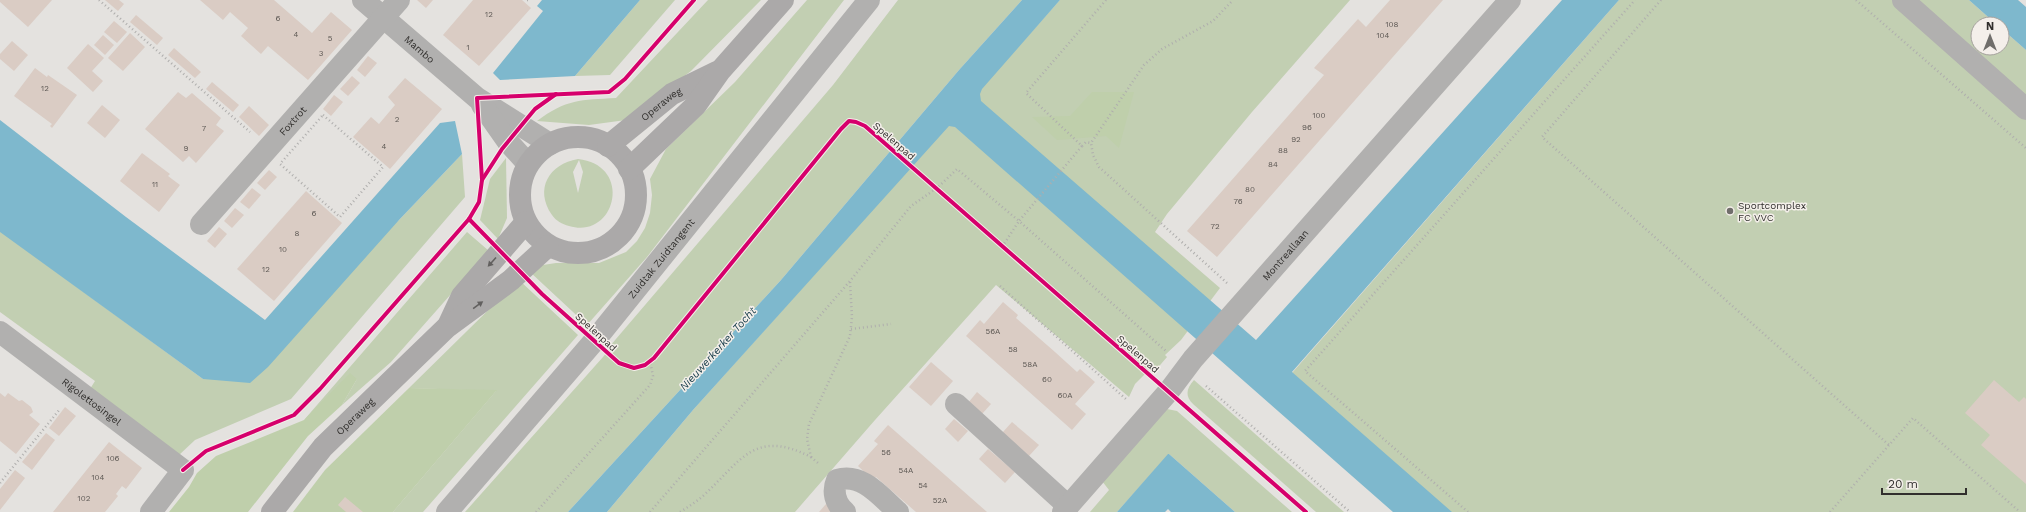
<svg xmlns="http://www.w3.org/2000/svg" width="2026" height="512" font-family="'Work Sans',sans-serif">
  <rect width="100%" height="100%" fill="#e4e2df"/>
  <!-- green -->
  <g fill="#c2cfb2" fill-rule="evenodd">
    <path d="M640,0H675L610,75L575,76Z"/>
    <path d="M708,0H761L691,71L626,120L589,125L537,121C566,99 581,100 616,98Z"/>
    <path d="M807,0H844L647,257L587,325L530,272L543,265L556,263H599L626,252L637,241L645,228L650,213L652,195L650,179L666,149L735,82Z"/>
    <path d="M898,0H1022L959,70L781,280L568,512H465L603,357L611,347L610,346L833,85Z"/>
    <path d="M1060,0H1350L1252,112L1167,214L1155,232L1220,288L1181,340L1165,355L1167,357L1155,371L1151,368L1135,384L1129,397L996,285L875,420L795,512H607L693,410Z"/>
    <path d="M1619,0H1969L1996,24H1978V48H2002V29L2026,50V512H1450L1292,373Z"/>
    <path d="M462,154L465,197L291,399L195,440L178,456L90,389L95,381L0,312V231L203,379L399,220Z"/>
    <path d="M506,158L507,218L498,239L480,220L490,179Z"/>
    <path d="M578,159C634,165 616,240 569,226C562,224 556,221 552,215C534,189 549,164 578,159ZM579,160L583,172L578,193L573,172Z"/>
    <path d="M467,232L489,251L391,362L342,405L357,379L304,420Z"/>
    <path d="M519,280L578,335L423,512H393L496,391L409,388Z"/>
    <path d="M1194,380L1344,512H1316L1193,404C1185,396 1186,389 1194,380Z"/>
    <path d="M1167,409L1177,411L1292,512H1235L1169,454L1117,512H1090L1109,490L1102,481Z"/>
  </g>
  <!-- forest -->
  <g fill="#bfcfab">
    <path d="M1092,92H1134L1119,148L1106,136L1057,140L1032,117L1070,116Z"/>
    <path d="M350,373L357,379L342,405L308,436L248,512H169L189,487L197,473L216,456L304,420Z"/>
    <path d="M409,388L497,390L393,512H293L325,470Z"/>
  </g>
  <!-- water -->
  <g fill="#7eb8cd">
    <path d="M542,0H640L575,76L500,80L493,73L543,11L537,6Z"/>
    <path d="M1022,0H1060L982,89L980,94L981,101L1256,340L1562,0H1619L1292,372L1452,512H1393L955,127L949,126L693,410L607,512H568L781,280L959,70Z"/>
    <path d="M1969,0H2018L2026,7V50L2002,29V24H1996Z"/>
    <path d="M0,120L126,217L265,320L440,123L455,121L462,154L399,220L268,367L250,383L203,379L0,232Z"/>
    <path d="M1168,454H1169L1235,512H1171L1168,509L1165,512H1117Z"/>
  </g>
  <!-- building -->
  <g fill="#daccc4">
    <path d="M0,0H52L28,27L0,2Z"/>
    <path d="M105,0H119L124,4L118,11Z"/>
    <path d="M200,0H274L312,33L331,12L352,30L308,80L268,46L261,54L241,36L248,28L230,12L223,20Z"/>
    <path d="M417,0H433L426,8Z"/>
    <path d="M473,0H522L531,8L479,66L443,35Z"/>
    <path d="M1390,0H1443L1217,257L1187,231L1324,75L1314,68L1358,19L1366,27Z"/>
    <path d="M136,15L163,38L157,45L130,22Z"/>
    <path d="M114,21L127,32L117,43L104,32Z"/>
    <path d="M130,33L145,47L123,71L108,58Z"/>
    <path d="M103,35L114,45L105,55L94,45Z"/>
    <path d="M12,41L28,55L14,71L0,59V54Z"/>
    <path d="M88,44L104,58L92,71L103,81L93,92L67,68Z"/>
    <path d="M174,48L201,72L195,78L168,55Z"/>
    <path d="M368,56L377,63L365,77L357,70Z"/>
    <path d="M35,68L47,77L48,75L77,95L52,128L50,126L52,124L14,96Z"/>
    <path d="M352,76L360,83L348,96L340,89Z"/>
    <path d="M405,78L442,109L390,169L353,137L371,117L379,124L395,105L388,97Z"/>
    <path d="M212,82L239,105L233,112L206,89Z"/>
    <path d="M178,92L186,98L192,93L221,118L216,125L224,131L196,163L189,156L183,162L145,129Z"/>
    <path d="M334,95L343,102L331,116L323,109Z"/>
    <path d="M102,105L120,120L105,138L87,123Z"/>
    <path d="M249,106L269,125L259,136L239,117Z"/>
    <path d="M142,153L170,174L168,176L180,185L159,212L120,181Z"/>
    <path d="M269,170L277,177L265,190L257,183Z"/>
    <path d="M252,188L261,195L249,209L240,202Z"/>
    <path d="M306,191L342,223L274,301L237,269Z"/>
    <path d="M235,208L244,215L232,228L224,221Z"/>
    <path d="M219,227L227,234L215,248L207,241Z"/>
    <path d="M1003,302L1018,315L1016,318L1055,352L1077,372L1080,369L1095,382L1075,404L1086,414L1072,430L966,336L980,320L984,324Z"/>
    <path d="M931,362L953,381L931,406L909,387Z"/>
    <path d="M1994,380L2019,402L2024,397L2026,399V484L1981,445L1990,435L1965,413Z"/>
    <path d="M977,392L991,404L982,414L968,403Z"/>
    <path d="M0,393L5,397L8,393L19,401L22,400L31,407L33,412L29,415L40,424L16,454L0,441Z"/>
    <path d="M65,407L76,416L59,436L49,428Z"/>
    <path d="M954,419L968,431L958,442L945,429Z"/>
    <path d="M1012,422L1039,445L1029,456L1002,433Z"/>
    <path d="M888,425L912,446L987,512H916L876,477L873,480L858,466L878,444L874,441Z"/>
    <path d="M46,433L55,440L32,470L22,462Z"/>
    <path d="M109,442L142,468L126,489L122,486L116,494L118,496L105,512H53Z"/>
    <path d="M988,449L1015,472L1005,483L979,459Z"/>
    <path d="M15,470L25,478L0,510V489Z"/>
    <path d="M345,497L363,512H346L338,505Z"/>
    <path d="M826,504L833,511L832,512H819Z"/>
  </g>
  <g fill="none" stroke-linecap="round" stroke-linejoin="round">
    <!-- path -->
    <g stroke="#afaead" stroke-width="2.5" stroke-dasharray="1 3" stroke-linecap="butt">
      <path d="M99,0L250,132"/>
      <path d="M527,0H529"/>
      <path d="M1106,0L1026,93L1082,146L1019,221L1167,352"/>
      <path d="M1661,0L1542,137L1889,445"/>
      <path d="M1856,0L2026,148"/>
      <path d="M323,115L383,167L340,217L280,164Z"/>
      <path d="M1082,146L1086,142L1091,143"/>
      <path d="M1227,283L1099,167L1093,155L1091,143L1144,65L1162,49L1213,21L1233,0"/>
      <path d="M1000,286L1127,400"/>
      <path d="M851,329L891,324"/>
      <path d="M1206,386L1350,512"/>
      <path d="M811,457L818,463"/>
      <path d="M0,483L60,409"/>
      <path d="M536,512L650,385L653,376L650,361"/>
      <path d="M650,512L850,281L911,206L937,188L957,169L1019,221L1002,247"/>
      <path d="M680,512C688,507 696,502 703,496C741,461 754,428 811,457L807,439L809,424L850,336L852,317L850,282"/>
      <path d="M1468,512L1305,371L1635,0"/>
      <path d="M1830,512L1913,418L2020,512"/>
    </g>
    <!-- minor -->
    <g stroke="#b1b0af" stroke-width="22">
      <path id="s1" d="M363,0L477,98L550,144"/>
      <path d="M1903,0L2026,109"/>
      <path d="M482,105L508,142L528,164"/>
      <path id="s2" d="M201,224L399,0"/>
      <path id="s3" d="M0,332L183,470L151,512"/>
      <path d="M956,404L1068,506"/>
      <path id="s4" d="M447,512L595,340L869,0"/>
      <path d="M845,512C835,503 832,492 837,480C862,472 881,497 898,512"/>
      <path id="s5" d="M1063,512L1169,391L1193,359L1510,0"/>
    </g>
    <!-- major -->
    <g stroke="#aba9a9" stroke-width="22">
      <circle cx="578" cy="195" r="58"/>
      <path id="s6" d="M608,146L672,94L717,72"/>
      <path d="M629,169L696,105L720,71L783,0"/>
      <path d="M448,326L462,296L526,222"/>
      <path id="s7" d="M272,512L323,447L417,356L446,328L511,280L548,246"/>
    </g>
    <defs>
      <g id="cycleway">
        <path d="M482,180L502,149L535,109L556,94"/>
        <path d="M469,219L542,294L619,363L634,368L645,365L654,358L841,129L849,121L856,122L865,126L1306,512"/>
        <path d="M183,470L206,451L294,415L320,389L469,219L479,202L482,180L477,98L609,92L625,79L694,0"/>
      </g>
    </defs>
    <!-- cycleway casing -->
    <use href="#cycleway" stroke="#f4efea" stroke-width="6"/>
    <!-- cycleway -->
    <use href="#cycleway" stroke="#d6006c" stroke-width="4"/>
  </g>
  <!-- one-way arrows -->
  <defs><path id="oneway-solid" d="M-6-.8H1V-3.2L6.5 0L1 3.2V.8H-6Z"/></defs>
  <g fill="#62605f">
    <use href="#oneway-solid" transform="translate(492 262) rotate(132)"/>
    <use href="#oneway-solid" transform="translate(478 305) rotate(-36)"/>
  </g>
  <!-- markers -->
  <circle fill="#706e6b" stroke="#f4efea" stroke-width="1.5" cx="1730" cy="211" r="4"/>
  <g text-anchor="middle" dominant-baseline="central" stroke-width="3" stroke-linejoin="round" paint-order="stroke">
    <!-- number labels -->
    <g font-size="8" fill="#5d5854">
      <text x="489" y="14">12</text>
      <text x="278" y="18">6</text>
      <text x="1392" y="24">108</text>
      <text x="296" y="34">4</text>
      <text x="1383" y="35">104</text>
      <text x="330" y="38">5</text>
      <text x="468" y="47">1</text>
      <text x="321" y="53">3</text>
      <text x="45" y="88">12</text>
      <text x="1319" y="115">100</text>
      <text x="397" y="119">2</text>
      <text x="1307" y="127">96</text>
      <text x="204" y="128">7</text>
      <text x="1296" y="139">92</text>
      <text x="384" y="146">4</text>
      <text x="186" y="148">9</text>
      <text x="1283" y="150">88</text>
      <text x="1273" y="164">84</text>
      <text x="155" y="184">11</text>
      <text x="1250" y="189">80</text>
      <text x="1238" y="201">76</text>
      <text x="314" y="213">6</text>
      <text x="1215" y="226">72</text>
      <text x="297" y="233">8</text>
      <text x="283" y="249">10</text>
      <text x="266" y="269">12</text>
      <text x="993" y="331">56A</text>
      <text x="1013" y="349">58</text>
      <text x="1030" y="364">58A</text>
      <text x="1047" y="379">60</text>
      <text x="1065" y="395">60A</text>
      <text x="886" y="452">56</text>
      <text x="113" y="458">106</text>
      <text x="906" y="470">54A</text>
      <text x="98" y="477">104</text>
      <text x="923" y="485">54</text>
      <text x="84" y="498">102</text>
      <text x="940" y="500">52A</text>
    </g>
    <!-- street labels -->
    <g font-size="10" fill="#312f2d" stroke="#f4efea">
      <text stroke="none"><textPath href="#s1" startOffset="75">Mambo</textPath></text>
      <text stroke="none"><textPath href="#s6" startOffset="68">Operaweg</textPath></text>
      <text stroke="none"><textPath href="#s2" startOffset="138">Foxtrot</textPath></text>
      <text transform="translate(894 141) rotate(41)">Spelenpad</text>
      <text stroke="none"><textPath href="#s5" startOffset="340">Montreallaan</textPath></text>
      <text stroke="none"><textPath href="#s4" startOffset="332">Zuidtak Zuidtangent</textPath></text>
      <text transform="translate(596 332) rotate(42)">Spelenpad</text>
      <text transform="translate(1138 354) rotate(41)">Spelenpad</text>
      <text stroke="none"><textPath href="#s3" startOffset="115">Rigolettosingel</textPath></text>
      <text stroke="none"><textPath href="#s7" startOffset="127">Operaweg</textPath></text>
    </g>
    <!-- poi labels -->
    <g font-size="10" fill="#312f2d" stroke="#f4efea" text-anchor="start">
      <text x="1738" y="205">Sportcomplex<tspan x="1738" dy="12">FC VVC</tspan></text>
    </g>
    <!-- water labels -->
    <g font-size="11" font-style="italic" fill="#153b49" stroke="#f4efea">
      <text transform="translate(718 349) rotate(-48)">Nieuwerkerker Tocht</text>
    </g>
  </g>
  <!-- north arrow -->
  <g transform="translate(1990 36)"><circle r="19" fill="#f4efea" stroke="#a6a29e"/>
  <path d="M0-3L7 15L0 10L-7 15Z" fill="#706e6b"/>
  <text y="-6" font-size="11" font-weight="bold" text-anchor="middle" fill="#312f2d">N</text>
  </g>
  <!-- scale -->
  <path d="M1882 488v6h84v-6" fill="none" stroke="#312f2d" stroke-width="2"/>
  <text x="1888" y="488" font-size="12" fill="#312f2d" stroke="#f4efea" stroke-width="3" paint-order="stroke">20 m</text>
</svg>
